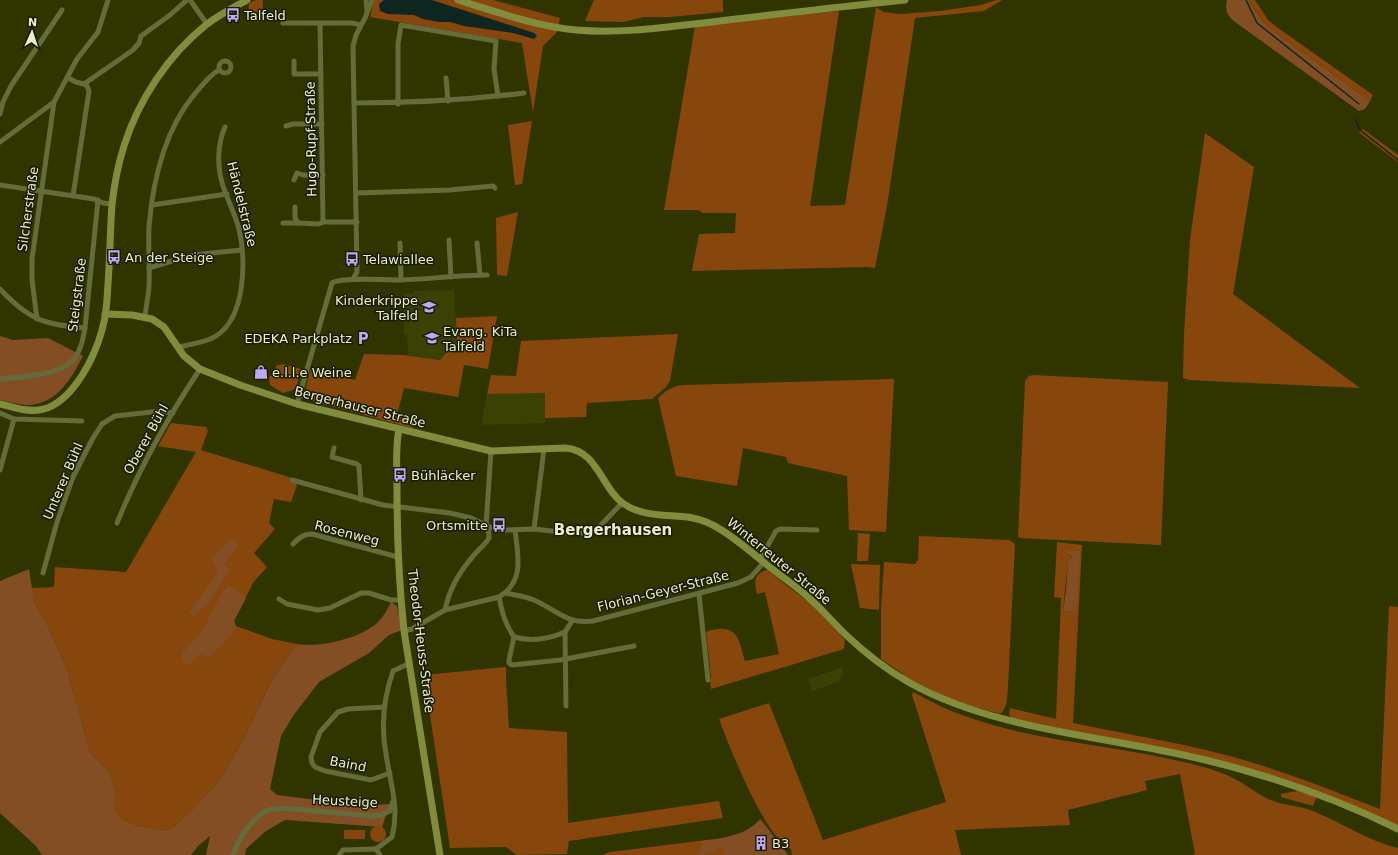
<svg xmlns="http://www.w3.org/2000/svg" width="1398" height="855" font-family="'DejaVu Sans',sans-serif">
  <rect width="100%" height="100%" fill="#303500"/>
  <!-- built -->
  <g fill="#3b4004">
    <path d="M454,290L457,341L440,360L408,355L407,335L404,334L403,294H414V291Z"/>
    <path d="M545,393V423L481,425L487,394Z"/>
    <path d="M843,667V674L838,682L812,691L808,679Z"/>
  </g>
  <!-- green -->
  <g fill="#87460c" fill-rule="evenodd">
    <path d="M256,0H263L262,22L248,21L249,3Z"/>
    <path d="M374,0H493L560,18L557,32L543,46L533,112L522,43L370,17Z"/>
    <path d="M594,0H723V12L670,17H644L623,22L585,21Z"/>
    <path d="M997,0H1002L984,11L915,18L887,206L875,268L865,267L692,271L699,234L735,233L736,213H703L698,210H664L695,26L839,11L810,206L845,205L876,7L883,12L901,14L940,11L981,5Z"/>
    <path d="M1249,0H1255L1268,20L1278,28L1373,95L1370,101L1272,30L1260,18Z"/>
    <path d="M532,121L522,184L515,185L508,125Z"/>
    <path d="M1363,129L1398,155V162L1361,134L1359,131Z"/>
    <path d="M1205,133L1254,167L1233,294L1360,388L1189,380L1183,378L1184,334L1190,240Z"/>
    <path d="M518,212L507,276L497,275L496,218Z"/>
    <path d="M497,316L488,369L464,365L458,397L404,388L397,415L414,420L412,428L309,400L306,398L305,392L310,370L355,380L364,354L404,355L440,360L457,341L456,318Z"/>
    <path d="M678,334L670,381L666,387L652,399L587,403L586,417L545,418V393L487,394L491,375L516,376L521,341Z"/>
    <path d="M283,364L301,369L296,389L283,393L270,385L269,377L274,374L276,366Z"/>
    <path d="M1033,375L1168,382L1161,545L1020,538L1018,537L1025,381L1029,376Z"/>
    <path d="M894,379L886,532L849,530L847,476L788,463L786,457L743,448L737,486L676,476L658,398C666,391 672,386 683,385Z"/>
    <path d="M171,423L206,427L208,431L201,450L289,477L297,485L291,502L274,499L269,523L275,529L254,553L267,567L253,583L234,621L236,626L272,639L297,644L272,680L242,742L220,780L189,813L168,831L138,826L120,818L114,807V789L110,773L90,752L67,669L46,622L34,602L31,588L54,587L55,567L126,572L196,452L158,446Z"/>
    <path d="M858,533L870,534L868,561H857Z"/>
    <path d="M919,536L1009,540L1015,544L1008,687C1007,695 1008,709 1000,714L968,705L945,697L903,676V674L881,659V610L884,562L915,564L918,560Z"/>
    <path d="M1057,542L1082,545L1073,723C1135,736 1197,745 1257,764C1299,777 1339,793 1380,809L1389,606L1398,607V826L1283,780L1069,730L1011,718L1009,714L1010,708L1056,719L1061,598L1054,597ZM1071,554L1076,612L1063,611L1068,560L1072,558Z"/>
    <path d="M851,564L880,565L879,610L860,608Z"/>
    <path d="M767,570L812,605L845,640L844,649L711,689L710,679L711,678L706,632C709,630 713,630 718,629C739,626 740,645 745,661L779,654L765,592L757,594C754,582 754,573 767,570Z"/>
    <path d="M506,667V680L509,728L567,732L568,823L719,801L723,818L569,841L567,854L517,855L506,847L450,848L424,675Z"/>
    <path d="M913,692C929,700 944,709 962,715C1040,744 1126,745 1207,768C1213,770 1220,772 1227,775C1241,781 1253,791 1266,798C1282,806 1299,805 1315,812C1343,823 1368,841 1398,848V855H1192L1195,854L1180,774L1145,781L1147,790L1068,810L1070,825L955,830L961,855H792L791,849C767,842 728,744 719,719L769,703L823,840L946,802L915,704L912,695Z"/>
    <path d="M1301,790L1317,796L1313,806L1281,797V794Z"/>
    <path d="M760,819L788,855H602L610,852L723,838L742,833L756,825Z"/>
    <circle cx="378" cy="834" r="8"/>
    <rect x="344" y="830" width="21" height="9"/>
  </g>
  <!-- forest -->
  <g fill="#844e25">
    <path d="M1227,0H1249L1260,18L1272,30L1370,101L1365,109L1359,111L1352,106L1235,22C1227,16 1225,10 1227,0Z"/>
    <path d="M0,336L13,340L48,338L83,356C71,379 56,406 25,405C17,404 8,402 0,400Z"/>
    <path d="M231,540L236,541L239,544L224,564L230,570L208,604L194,616L189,612L218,572L212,559Z"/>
    <path d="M1067,550L1080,551L1076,612L1063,611L1066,591L1068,560L1072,558L1071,554L1066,553Z"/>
    <path d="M29,569L34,602L46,622L67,669L90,752L110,773L114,789V807L120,818L138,826L168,831L189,813L220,780L242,742L272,680L297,644C320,648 363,638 379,621C384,616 388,608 391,602L397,606L402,630L389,635L369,653L319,682L293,716L281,736L270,789L277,795L366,806L390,804L382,827L285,820L266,831L246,849L245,855H206L210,836L198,846L191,855H42L36,846L0,813V581Z"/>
    <path d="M229,585L246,598L234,621L236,626C230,640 219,648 208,657L200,654L189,665L182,661V654L202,631L222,593Z"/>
    <path d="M760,819L788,855H724L723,848L716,849L715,854V851H711V853H706L705,855H698L701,848L702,841C723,838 746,836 760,819Z"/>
  </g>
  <!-- water -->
  <path fill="#0f2520" d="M384,0H432L534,33L537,36L534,39L513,33L464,26L450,22H439L423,19L414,15L388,14L380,11L379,4Z"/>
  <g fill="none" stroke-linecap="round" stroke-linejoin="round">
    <!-- stream -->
    <g stroke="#0f2520" stroke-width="1.5">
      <path d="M1246,0L1257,23L1359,104"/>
      <path d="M1355,119L1360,130L1398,160"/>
    </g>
    <!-- street -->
    <g stroke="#656c3c" stroke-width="5">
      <path d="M190,0L207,24"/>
      <path d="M366,0L367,11"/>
      <path d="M283,23H320"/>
      <circle cx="225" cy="67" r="6"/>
      <path d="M294,61V74H321"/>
      <path d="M68,78L76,82L84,84L133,50L139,43L141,36L170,15L187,0"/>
      <path d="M446,78L448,101"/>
      <path d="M354,103C411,103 467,100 524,93"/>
      <path d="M398,104V44L401,25L496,41L494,69L498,96"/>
      <path d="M0,114L3,102L11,86L62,10"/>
      <path d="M286,126L293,124H322"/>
      <path d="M0,142L54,102L77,59L98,32L108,0"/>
      <path d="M294,180L297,173L303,175H323"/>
      <path d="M0,185L94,199L103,203L112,204"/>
      <path d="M356,193L450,190L493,186L495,188"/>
      <path d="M73,196L89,91L87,86L84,84"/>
      <path d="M152,205L227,194"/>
      <path d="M295,207V218L298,223L319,224L323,222"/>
      <path d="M357,222H323L320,23H352L361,25"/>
      <path d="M283,223H298"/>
      <path d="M449,240L451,277"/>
      <path d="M400,243L401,280"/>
      <path d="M477,243L480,275"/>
      <path d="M149,268L185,257L202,254L242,250"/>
      <path d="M353,279L357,272L353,46L356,35L365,18L372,0"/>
      <path d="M0,289C28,319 44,325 85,328"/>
      <path d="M145,317C146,307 148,297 149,287C150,267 148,246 149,226C153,180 164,132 193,96C201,87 209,75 219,70"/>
      <path d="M37,319L32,280V259L54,102"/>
      <path d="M178,347C189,345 207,342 216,336C246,317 246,260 239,229C235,214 228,201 223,186C217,167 217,145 225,127"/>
      <path d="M0,379C20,377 60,376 74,359C81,350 83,339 85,328L98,200"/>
      <path d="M297,404L332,283C342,277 387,280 402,280C430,279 459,275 487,275"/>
      <path d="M0,413L14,419L82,421"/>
      <path d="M334,448L332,457L357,464L359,466L361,500"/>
      <path d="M0,470L14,419"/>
      <path d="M292,480L383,505L450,513L471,518L494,529L506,530L534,529L569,533H588L599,527L622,503"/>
      <path d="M117,523C139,469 168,417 200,369"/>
      <path d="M534,529L544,449"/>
      <path d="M293,544C299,538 303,534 312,534L398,557"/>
      <path d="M760,559L776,531L780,529L817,530"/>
      <path d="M43,573L57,522L73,477L93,438L102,424L115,416L161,411L173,413"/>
      <path d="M505,593C515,595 526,596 536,601C558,611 566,624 593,621L738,583L751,577L764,562"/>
      <path d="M699,594L708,680"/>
      <path d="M499,597C502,612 505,624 514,637L509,660V663L512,665L560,660L634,646"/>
      <path d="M279,599L287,604L318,610L330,608L361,593H369L391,600H401"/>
      <path d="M445,610C449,589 460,571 474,555C479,549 485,545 489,538V534L486,526L491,451"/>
      <path d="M404,631L412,629L445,610L499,597C525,581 518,556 515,530"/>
      <path d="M514,637C532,642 549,639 565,632"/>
      <path d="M566,706L565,632L572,621"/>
      <path d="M384,707L348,709L338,712L320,732L311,757L312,763L315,767L325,771L371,780L390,773"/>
      <path d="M376,849L392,837C400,807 390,783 386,754C381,727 384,697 393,671L410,663"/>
      <path d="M233,855C238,840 253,815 269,810C281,807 294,809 306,810C328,812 349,814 371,816L381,815L390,811L393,801"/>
      <path d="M339,855L343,850L376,849L380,855"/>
    </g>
    <!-- secondary -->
    <g stroke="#828c3d" stroke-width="7">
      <path d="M458,0C497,12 535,26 576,30C621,34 667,27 712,22C776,14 841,7 905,0"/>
      <path d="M105,314L132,315L152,319L164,327L184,356L200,369L240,385L297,404L491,451L565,448C598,450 601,488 624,504C645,518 670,514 693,518C704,520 714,525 723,531C740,542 756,556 772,569C784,578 797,587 809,598C822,609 833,623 846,635C865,653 887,670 910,683C989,727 1091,735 1179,754C1254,770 1329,795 1398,829"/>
      <path d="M0,404C12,407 26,412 39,410C54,408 64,399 73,388C87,371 98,347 103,326C107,312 107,298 108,284C110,258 110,231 112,205C114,186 118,165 124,146C138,101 168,55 206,25C218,15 233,8 247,0"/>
      <path d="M399,429C395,449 397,470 397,490C397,537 399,584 404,631L440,855"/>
    </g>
  </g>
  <!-- icons -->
  <defs>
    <symbol id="bus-bare" viewBox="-9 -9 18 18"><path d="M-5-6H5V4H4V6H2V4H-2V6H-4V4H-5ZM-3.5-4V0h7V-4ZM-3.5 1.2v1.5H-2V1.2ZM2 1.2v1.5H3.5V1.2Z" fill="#bca9f5" stroke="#181b02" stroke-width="2.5" paint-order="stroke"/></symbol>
    <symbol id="school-bare" viewBox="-9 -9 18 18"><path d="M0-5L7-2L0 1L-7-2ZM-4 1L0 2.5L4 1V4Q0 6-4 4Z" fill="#bca9f5" stroke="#181b02" stroke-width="2.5" paint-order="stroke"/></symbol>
    <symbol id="parking-bare" viewBox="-9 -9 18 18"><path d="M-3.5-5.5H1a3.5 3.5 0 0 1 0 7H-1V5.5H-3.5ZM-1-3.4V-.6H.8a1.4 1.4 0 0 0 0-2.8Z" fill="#bca9f5" stroke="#181b02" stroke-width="2.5" paint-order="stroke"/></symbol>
    <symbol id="shop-bare" viewBox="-9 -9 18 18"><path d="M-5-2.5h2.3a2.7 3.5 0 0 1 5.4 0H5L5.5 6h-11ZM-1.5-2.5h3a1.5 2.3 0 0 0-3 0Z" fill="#bca9f5" stroke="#181b02" stroke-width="2.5" paint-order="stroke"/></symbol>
    <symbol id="building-bare" viewBox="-9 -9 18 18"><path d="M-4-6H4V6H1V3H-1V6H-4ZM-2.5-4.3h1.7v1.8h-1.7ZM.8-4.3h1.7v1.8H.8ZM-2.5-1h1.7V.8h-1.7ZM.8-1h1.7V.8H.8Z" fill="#bca9f5" stroke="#181b02" stroke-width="2.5" paint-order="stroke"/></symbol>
  </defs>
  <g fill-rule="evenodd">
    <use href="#bus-bare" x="223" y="5" width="20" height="20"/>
    <use href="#bus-bare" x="104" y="247" width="20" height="20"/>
    <use href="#bus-bare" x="342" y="249" width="20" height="20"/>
    <use href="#school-bare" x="419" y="297" width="20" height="20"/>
    <use href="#parking-bare" x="353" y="328" width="20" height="20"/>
    <use href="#school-bare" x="422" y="328" width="20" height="20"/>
    <use href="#shop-bare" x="251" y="362" width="20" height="20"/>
    <use href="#bus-bare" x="390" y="465" width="20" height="20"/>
    <use href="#bus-bare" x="489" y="515" width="20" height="20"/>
    <use href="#building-bare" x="751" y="833" width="20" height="20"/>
  </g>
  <g text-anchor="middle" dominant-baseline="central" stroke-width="3" stroke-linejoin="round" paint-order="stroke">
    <!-- poi labels -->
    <g font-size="13" fill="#e9efce" stroke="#181b02" text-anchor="start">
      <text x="244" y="15">Talfeld</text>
      <text x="125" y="257">An der Steige</text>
      <text x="363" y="259">Telawiallee</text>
      <text x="418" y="300" text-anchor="end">Kinderkrippe<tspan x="418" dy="15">Talfeld</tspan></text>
      <text x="443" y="331">Evang. KiTa<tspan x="443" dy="15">Talfeld</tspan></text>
      <text x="352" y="338" text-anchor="end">EDEKA Parkplatz</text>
      <text x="272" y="372">e.l.l.e Weine</text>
      <text x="411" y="475">Bühläcker</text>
      <text x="488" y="525" text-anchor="end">Ortsmitte</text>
      <text x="772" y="843">B3</text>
    </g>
    <!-- street labels -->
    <g font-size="13" fill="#e9efce" stroke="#181b02">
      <text transform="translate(311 139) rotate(-91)">Hugo-Rupf-Straße</text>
      <text transform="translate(242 204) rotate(76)">Händelstraße</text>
      <text transform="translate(28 209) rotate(-82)">Silcherstraße</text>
      <text transform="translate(77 295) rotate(-83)">Steigstraße</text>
      <text transform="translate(360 407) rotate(14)">Bergerhauser Straße</text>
      <text transform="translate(146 439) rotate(-61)">Oberer Bühl</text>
      <text transform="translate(63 481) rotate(-67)">Unterer Bühl</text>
      <text transform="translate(347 533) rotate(14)">Rosenweg</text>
      <text transform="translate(779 561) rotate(39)">Winterreuter Straße</text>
      <text transform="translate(663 591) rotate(-14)">Florian-Geyer-Straße</text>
      <text transform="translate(421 641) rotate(83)">Theodor-Heuss-Straße</text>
      <text transform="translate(348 764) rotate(11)">Baind</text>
      <text transform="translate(345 801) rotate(3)">Heusteige</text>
    </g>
    <!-- quarter labels -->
    <g font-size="15" font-weight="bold" fill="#e9efce" stroke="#181b02">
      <text x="613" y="530">Bergerhausen</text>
    </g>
  </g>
  <!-- north arrow -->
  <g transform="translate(32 32) rotate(3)" stroke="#181b02" stroke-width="3" paint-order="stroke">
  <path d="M0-3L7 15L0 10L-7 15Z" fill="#e9efce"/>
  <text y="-6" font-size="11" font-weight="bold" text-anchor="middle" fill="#e9efce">N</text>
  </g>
</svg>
